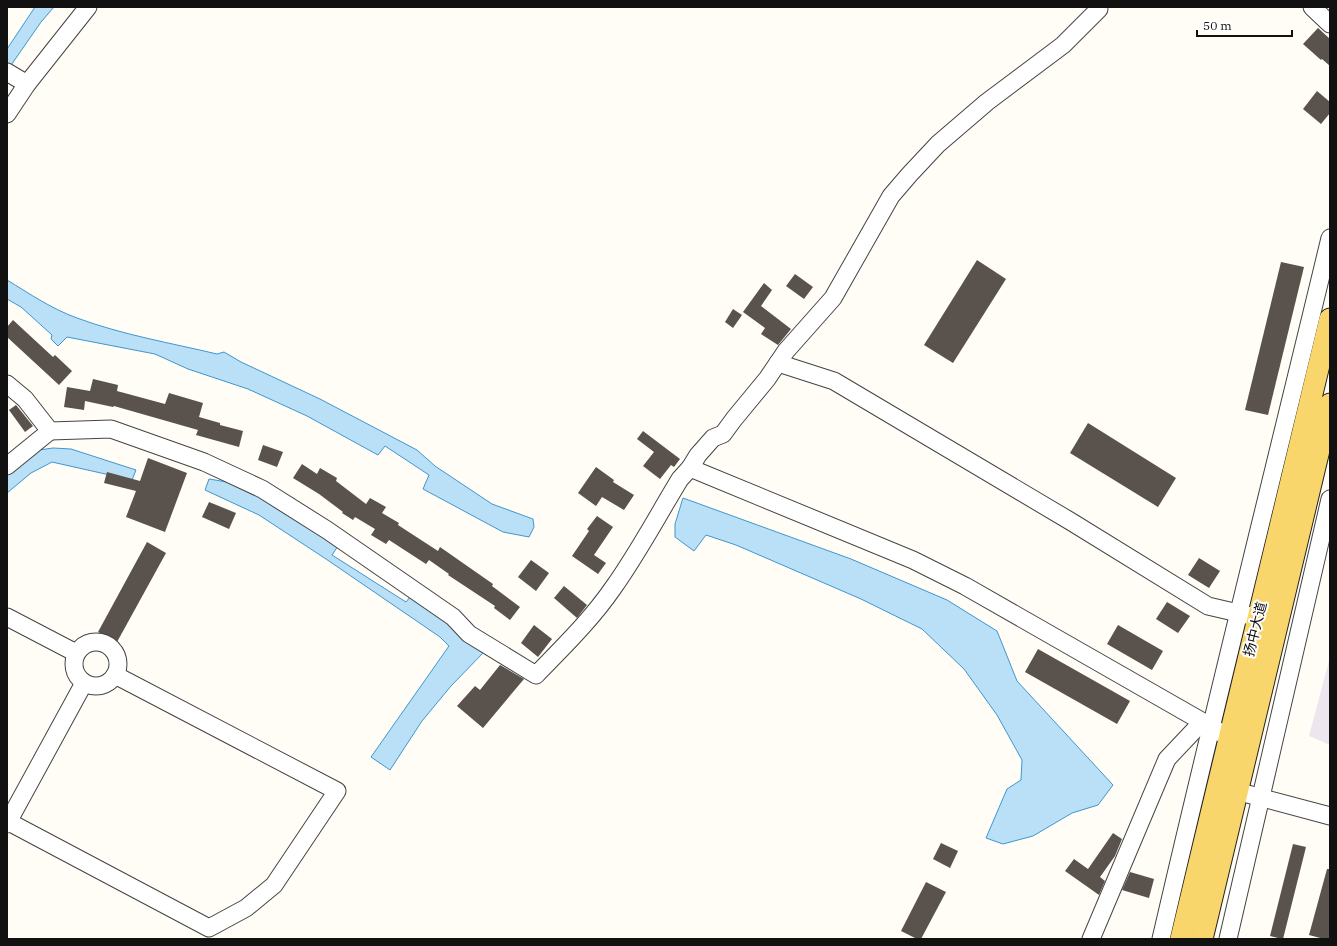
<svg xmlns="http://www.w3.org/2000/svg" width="1337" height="946" font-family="'IBM Plex Serif','Noto Sans SC',serif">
  <rect width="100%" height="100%" fill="#fffdf5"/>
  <!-- industrial -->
  <path fill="#eee6ef" d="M1330,657V745L1309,736Z"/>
  <!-- water -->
  <g fill="#b9e0f7" stroke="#3f96cf">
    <path d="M35,7H54L41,22L7,71V49Z"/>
    <path d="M7,280C30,294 52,309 77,318C123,335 171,343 217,354L224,352L241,362L320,399L417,450L435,466L492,504L533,519L534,527L529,537L503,532L423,489L429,475L385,446L378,455L307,416L248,389L188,369L155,354L67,337L58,346L51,339L52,335L21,307L7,299Z"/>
    <path d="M53,448L71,449L136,470L132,480L52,462L31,473L7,493V473L39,450Z"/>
    <path d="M209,479L233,483L265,498L338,546L332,555L406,602L410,597L438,614L484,652L451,686L422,721L390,770L371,757L449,646L440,637L326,559L259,515L205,490Z"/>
    <path d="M683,498L851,559L947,600L997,631L1017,681L1113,785L1098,805L1072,813L1033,836L1003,844L986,838L1007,789L1021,780L1022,760L997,715L964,669L922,629L861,599L736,545L706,535L694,551L675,537V524Z"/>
  </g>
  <!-- building -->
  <g fill="#5a524d">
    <path d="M1318,28L1330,39V66L1322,59L1321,60L1303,44Z"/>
    <path d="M1317,91L1330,102V113L1321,124L1303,109Z"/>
    <path d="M977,260L1006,279L953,363L924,345Z"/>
    <path d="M1281,262L1304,267L1268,415L1245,410Z"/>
    <path d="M795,274L813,287L804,299L786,286Z"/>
    <path d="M764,283L772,290L761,306L791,329L778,345L761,334L765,328L743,312Z"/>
    <path d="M733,309L742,315L733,328L725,322Z"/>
    <path d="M13,320L53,357L55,355L72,371L59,385L7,337V327Z"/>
    <path d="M93,379L118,385L117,391L165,404L169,393L203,403L199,417L220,423V425L243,431L239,447L196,435L198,430L114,406L113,407L85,401L84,410L64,407L67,387L90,391Z"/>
    <path d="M16,405L33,426L25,432L9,410Z"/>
    <path d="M1088,423L1176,478L1158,507L1070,453Z"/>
    <path d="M643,431L680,459L674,467L671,465L660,479L643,466L654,452L637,439Z"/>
    <path d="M263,445L283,452L277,467L258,460Z"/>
    <path d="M148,458L187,473L165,532L126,517L136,491L104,483L107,472L140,481Z"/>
    <path d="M302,464L317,474L320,468L337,478L336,481L366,504L370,498L386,507L382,513L399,523L398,525L438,551L440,547L493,584L492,586L520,607L510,620L494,608L495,606L448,575L449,574L429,560L426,564L389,540L386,544L371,535L375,529L355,517L353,520L342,513L343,512L319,494L293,478Z"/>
    <path d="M596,467L614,480L613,482L634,495L624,510L602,497L596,506L578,493Z"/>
    <path d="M209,502L236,513L229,529L202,517Z"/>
    <path d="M597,516L613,527L594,555L606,563L598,574L572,556L589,531L587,529Z"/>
    <path d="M147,542L166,553L117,642L98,632Z"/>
    <path d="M1199,558L1220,571L1209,588L1188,575Z"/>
    <path d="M531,560L549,573L536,591L518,577Z"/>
    <path d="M564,586L587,605L577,618L554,598Z"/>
    <path d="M1167,602L1190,616L1178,633L1156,619Z"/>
    <path d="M534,625L552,639L538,657L521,643Z"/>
    <path d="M1118,625L1163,651L1152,670L1107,644Z"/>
    <path d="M1038,649L1130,701L1117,724L1025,672Z"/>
    <path d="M500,665L524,679L483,728L457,706L475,686L480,690Z"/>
    <path d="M1113,833L1122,839L1115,856L1100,877L1105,881L1099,895L1065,871L1074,859L1088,869Z"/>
    <path d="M941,843L958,851L950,868L933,859Z"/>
    <path d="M1293,844L1306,847L1283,939H1282L1270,936Z"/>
    <path d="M1327,869H1330V939H1324L1309,935Z"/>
    <path d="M1130,872L1154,879L1149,898L1122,890Z"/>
    <path d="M926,882L946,892L921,939H917L901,931Z"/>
  </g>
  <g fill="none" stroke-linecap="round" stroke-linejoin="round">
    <defs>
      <g id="minor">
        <path d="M1312,7L1330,24"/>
        <path d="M7,72L27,84"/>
        <path d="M7,114L27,84L88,7"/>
        <path d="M778,363L834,381L1070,521L1208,606L1251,616"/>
        <path d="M7,384L25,399L50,431L7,466"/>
        <path d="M50,431L111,429L204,462L262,489L327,530L453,617L469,634L536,675C563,647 591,620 613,588C638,553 658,515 680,479L690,468L913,560L965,586L1210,726L1240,745"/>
        <path d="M690,468L698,455L713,438L723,434L734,419L767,379L786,351L833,298L891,196L909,175L938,144L987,102L1063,45L1099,9"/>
        <path d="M7,617L76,653"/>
        <circle cx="96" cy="664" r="22"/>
        <path d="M1225,788L1330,816"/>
        <path d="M7,821L209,928L246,908L274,885L337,791L115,675"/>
        <path d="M7,824L84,683"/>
        <path d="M1091,939L1167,759L1202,722"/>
        <path d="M1161,939C1215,705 1274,471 1330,238"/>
        <path d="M1228,939L1330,499"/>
      </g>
      <g id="major">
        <path d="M1181,939L1330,319"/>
        <path d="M1202,939L1330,404"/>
      </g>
    </defs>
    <!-- minor casing -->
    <use href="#minor" stroke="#444" stroke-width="19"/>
    <!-- major casing -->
    <use href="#major" stroke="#222" stroke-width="23"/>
    <!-- minor -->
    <use href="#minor" stroke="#fff" stroke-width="17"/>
    <!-- major -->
    <use href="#major" stroke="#f9d66b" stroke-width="21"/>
  </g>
  <g text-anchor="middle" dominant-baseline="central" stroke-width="4" stroke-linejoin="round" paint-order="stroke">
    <!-- street labels -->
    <g font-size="14" fill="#111" stroke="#fff">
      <text transform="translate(1255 629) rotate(-76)">扬中大道</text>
    </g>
  </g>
  <!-- border -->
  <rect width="1337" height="946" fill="none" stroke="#111111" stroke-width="16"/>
  <!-- scale -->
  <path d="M1197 30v6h95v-6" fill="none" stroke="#111111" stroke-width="2"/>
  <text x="1203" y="30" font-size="12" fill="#111111" stroke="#ffffff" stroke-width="3" paint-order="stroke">50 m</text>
</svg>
